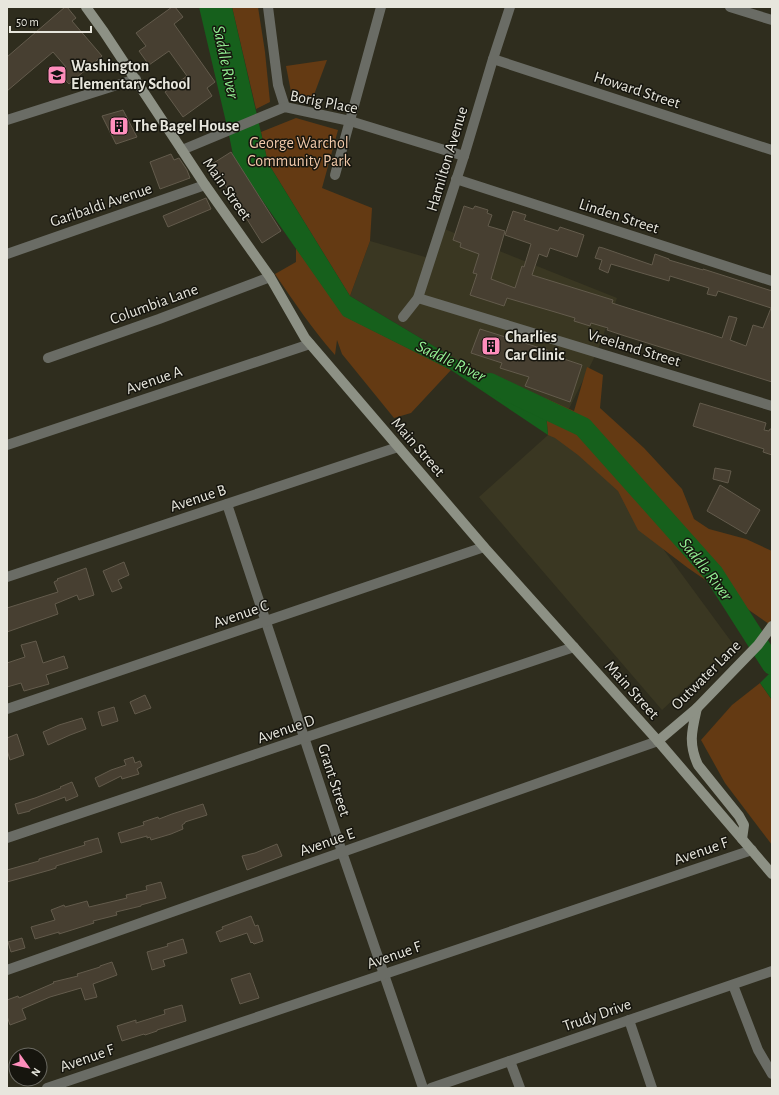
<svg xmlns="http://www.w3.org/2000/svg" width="779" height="1095" font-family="'Alegreya Sans',sans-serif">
  <rect width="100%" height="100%" fill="#2f2d1e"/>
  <!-- built -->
  <path fill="#3a3722" d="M442,228L617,298L597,352L562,423L636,512L733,644L662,710L479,497L548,435L546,413L350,296L370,241L432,259Z"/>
  <!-- green -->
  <g fill="#643a13">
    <path d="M232,7H258L265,52L270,102L256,109Z"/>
    <path d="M327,60L312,100L292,97L286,66Z"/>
    <path d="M296,118L338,130L322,188L372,208L370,241L350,296L268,163L261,132Z"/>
    <path d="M296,248L344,316L451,370L411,413L394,418L342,354L337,340L335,355C313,330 294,302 275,274L296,262Z"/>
    <path d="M587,367L603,375L600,408L644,448L682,489L694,519L709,529L746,539L772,551V618L769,624L688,568L638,530L618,491L578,455L555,438L548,435L545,398L574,411Z"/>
    <path d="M760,683L772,700V845L725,783L701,740L732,705Z"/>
  </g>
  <!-- water -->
  <g fill="#16601c">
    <path d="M199,7H232L268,163L350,296L546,413L548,435L451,370L343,316L234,160L229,135Z"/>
    <path d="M772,671V700L760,683Z"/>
  </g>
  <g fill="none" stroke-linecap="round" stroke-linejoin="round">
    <!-- river -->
    <path stroke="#16601c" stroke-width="20" d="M490,383L583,427L714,574L772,665"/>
  </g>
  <!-- building -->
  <g fill="#473f31" stroke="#635b4c">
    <path d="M65,7H67L76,18L72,21L102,56L69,84L59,73L66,67L53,52L7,91V57Z"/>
    <path d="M172,7H175L183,17L174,24L215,82L207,88L212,96L183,117L165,92L187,76L169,51L149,65L139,51L146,46L136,33Z"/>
    <path d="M123,110L137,137L116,144L102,116Z"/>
    <path d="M231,152L281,231L262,243L212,164Z"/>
    <path d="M171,154L174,160L179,158L187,170L190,178L160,189L150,162Z"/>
    <path d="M206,198L211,209L168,227L163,216Z"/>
    <path d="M464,206L473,209L475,206L488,210L487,213L492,215L488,226L505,231L491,279L515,288L522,266L524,267L531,244L505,235L513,211L526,215L524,220L558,231L560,227L584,235L577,257L550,248L547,257L539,254L532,275L613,300L612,303L710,334L722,338L729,316L737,318L730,340L746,346L753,325L763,328L771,308L718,291L716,296L707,294L709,288L670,276L669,281L611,264L608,273L599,269L602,260L595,258L599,247L603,248L652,265L655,254L669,259V260L703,270V269L772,291V382L625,336L607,330L608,328L591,323L590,326L574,321L575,318L555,312L507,298L504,306L470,295L477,274L473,273L479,254L460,247L461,243L453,240Z"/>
    <path d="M480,329L553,352L552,355L582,365L570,402L525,386L529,377L500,368L502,363L471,353Z"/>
    <path d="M700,403L766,423L764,430L769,431L770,429H772V455L763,452L764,449L693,426Z"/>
    <path d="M715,468L731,471L728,483L713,479Z"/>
    <path d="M720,485L760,510L746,534L707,511Z"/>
    <path d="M124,562L129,575L118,580L122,588L112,592L103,571Z"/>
    <path d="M86,568L94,595L79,600L77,595L55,604L58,614L7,632V608L58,592L54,582L58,580L57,579Z"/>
    <path d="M36,641L43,663L64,656L68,668L46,675L49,684L24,691L21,683L7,687V663L25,657L21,645Z"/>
    <path d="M145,695L151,708L135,714L130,702Z"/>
    <path d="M114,707L118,721L102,726L98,712Z"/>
    <path d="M82,718L86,729L70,735L48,745L43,732L59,725Z"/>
    <path d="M17,734L24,755L10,760L7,750V738Z"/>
    <path d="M133,757L135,763L140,761L142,766L137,769L139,774L122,779L121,776L99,787L95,778L111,770L126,765L124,760Z"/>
    <path d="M72,782L78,796L66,801L65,797L30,810V811L18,814L15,804L35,798L61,788L60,787Z"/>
    <path d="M203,804L207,815L185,822V823L182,825L183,829L171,834L151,840L150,837L147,838V836L121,843L118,833L144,825L143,822L158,817L159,819L172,814Z"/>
    <path d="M98,838L102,852L56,866V868L50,870L7,882V870L39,861V859L85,845L84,842Z"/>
    <path d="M277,844L282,856L247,870L242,856L255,853Z"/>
    <path d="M161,882L166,898L141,905V906L116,912L117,915L93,921L94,923L59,934V932L35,939L31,927L55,920L51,910L64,905L65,907L87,901L89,907L127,898L126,895L147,890L146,886Z"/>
    <path d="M251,916L255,926L258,925L263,941L254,944L252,942L251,943L247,933L220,942L216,932L223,929L222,927Z"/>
    <path d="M22,938L25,948L11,952L8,942Z"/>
    <path d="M183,939L187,953L163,960L165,966L152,970L147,952L168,946L167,944Z"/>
    <path d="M112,962L117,975L93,984L97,997L85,1000L81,988L50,997L22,1009L26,1019L10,1025L7,1016V1000L18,996L19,998L54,983L53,982L78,976L77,974L100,967V966Z"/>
    <path d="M250,973L259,998L240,1004L231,979Z"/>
    <path d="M182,1005L186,1021L157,1030V1031L145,1035L144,1034L122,1041L117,1026L136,1020V1023L165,1014L164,1010Z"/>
  </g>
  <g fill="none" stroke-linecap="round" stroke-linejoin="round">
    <!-- street -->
    <g stroke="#6a6c65" stroke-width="10">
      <path d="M268,7L278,85L285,107"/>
      <path d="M730,7L772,20"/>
      <path d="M493,59L772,150"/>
      <path d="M7,120L136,79"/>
      <path d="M182,150L285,107L350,121L464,156"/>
      <path d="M335,175L381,7"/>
      <path d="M456,179L772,281"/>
      <path d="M7,254L205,185"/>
      <path d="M418,298L772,406"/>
      <path d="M403,317L418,298L464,156L493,59L510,7"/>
      <path d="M48,358L159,319L270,277"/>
      <path d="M7,445L310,344"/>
      <path d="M227,504L342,852L423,1088"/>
      <path d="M7,577L398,447"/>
      <path d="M7,709L484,547"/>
      <path d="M7,838L574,647"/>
      <path d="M7,970L658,741"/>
      <path d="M733,985L758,1050L772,1074"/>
      <path d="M629,1020L652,1088"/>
      <path d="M510,1061L520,1088"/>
      <path d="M47,1088L752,850"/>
      <path d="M431,1088L772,971"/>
    </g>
    <!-- secondary -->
    <g stroke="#8d9185" stroke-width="10">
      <path d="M86,7L104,32L205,185L270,277L305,338L484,547L658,741L772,874"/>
      <path d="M697,708C692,730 688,743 698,765L739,816L744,825L742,839"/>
      <path d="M658,741L697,708L758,645L772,626"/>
    </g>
  </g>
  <!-- icons -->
  <defs>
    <symbol id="school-square" viewBox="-11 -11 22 22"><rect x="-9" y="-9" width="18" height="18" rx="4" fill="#fe8ebc" stroke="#16150e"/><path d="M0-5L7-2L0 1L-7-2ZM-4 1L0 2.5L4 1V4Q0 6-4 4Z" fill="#111"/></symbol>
    <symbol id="building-square" viewBox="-11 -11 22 22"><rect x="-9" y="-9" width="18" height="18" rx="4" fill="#fe8ebc" stroke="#16150e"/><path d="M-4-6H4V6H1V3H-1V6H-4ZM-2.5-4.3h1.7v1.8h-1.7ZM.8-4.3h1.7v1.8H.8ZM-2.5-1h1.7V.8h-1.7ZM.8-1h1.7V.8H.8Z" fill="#111"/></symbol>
  </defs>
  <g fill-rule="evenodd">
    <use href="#school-square" x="46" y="64" width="22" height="22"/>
    <use href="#building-square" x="108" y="115" width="22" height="22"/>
    <use href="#building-square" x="480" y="335" width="22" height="22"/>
  </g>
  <g text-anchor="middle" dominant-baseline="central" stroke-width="3" stroke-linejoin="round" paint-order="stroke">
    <!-- poi labels -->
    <g font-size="16" font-weight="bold" fill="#e7e6dd" stroke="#16150e" text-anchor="start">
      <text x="71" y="66">Washington<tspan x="71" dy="18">Elementary School</tspan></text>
      <text x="133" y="126">The Bagel House</text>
      <text x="505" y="337">Charlies<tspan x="505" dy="18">Car Clinic</tspan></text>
    </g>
    <!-- street labels -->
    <g font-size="16" fill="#e7e6dd" stroke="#16150e">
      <text transform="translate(637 90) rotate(18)">Howard Street</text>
      <text transform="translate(324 102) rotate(11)">Borig Place</text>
      <text transform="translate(447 159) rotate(-73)">Hamilton Avenue</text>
      <text transform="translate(227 189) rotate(55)">Main Street</text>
      <text transform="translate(101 205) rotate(-19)">Garibaldi Avenue</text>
      <text transform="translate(619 216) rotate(18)">Linden Street</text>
      <text transform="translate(154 304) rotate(-20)">Columbia Lane</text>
      <text transform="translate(634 348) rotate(17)">Vreeland Street</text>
      <text transform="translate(154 380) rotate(-19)">Avenue A</text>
      <text transform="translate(418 447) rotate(49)">Main Street</text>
      <text transform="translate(198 498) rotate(-18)">Avenue B</text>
      <text transform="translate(241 614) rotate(-19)">Avenue C</text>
      <text transform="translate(706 675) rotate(-45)">Outwater Lane</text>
      <text transform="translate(632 690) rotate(48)">Main Street</text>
      <text transform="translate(286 729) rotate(-19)">Avenue D</text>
      <text transform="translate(334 780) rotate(72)">Grant Street</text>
      <text transform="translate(327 842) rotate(-19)">Avenue E</text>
      <text transform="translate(701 851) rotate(-19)">Avenue F</text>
      <text transform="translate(394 955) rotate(-19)">Avenue F</text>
      <text transform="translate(597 1015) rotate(-19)">Trudy Drive</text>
      <text transform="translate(87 1058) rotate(-19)">Avenue F</text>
    </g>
    <!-- park labels -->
    <g font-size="16" fill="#f1c9aa" stroke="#16150e">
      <text x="299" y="143">George Warchol<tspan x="299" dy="18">Community Park</tspan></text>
    </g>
    <!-- water labels -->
    <g font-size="17" font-style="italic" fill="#92ef92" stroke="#16150e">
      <text transform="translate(226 62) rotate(78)">Saddle River</text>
      <text transform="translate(451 361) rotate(26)">Saddle River</text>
      <text transform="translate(706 569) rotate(52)">Saddle River</text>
    </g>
  </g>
  <!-- border -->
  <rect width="779" height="1095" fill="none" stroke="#e7e6dd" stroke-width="16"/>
  <!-- north arrow -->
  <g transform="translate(28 1067) rotate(123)"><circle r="19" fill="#16150e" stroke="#6a6961"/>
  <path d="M0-3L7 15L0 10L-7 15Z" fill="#fe8ebc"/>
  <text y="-6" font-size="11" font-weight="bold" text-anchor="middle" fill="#e7e6dd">N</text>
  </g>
  <!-- scale -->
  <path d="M10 26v6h81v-6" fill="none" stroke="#e7e6dd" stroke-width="2"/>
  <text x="16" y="26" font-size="12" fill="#e7e6dd" stroke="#16150e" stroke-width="3" paint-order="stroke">50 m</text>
</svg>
